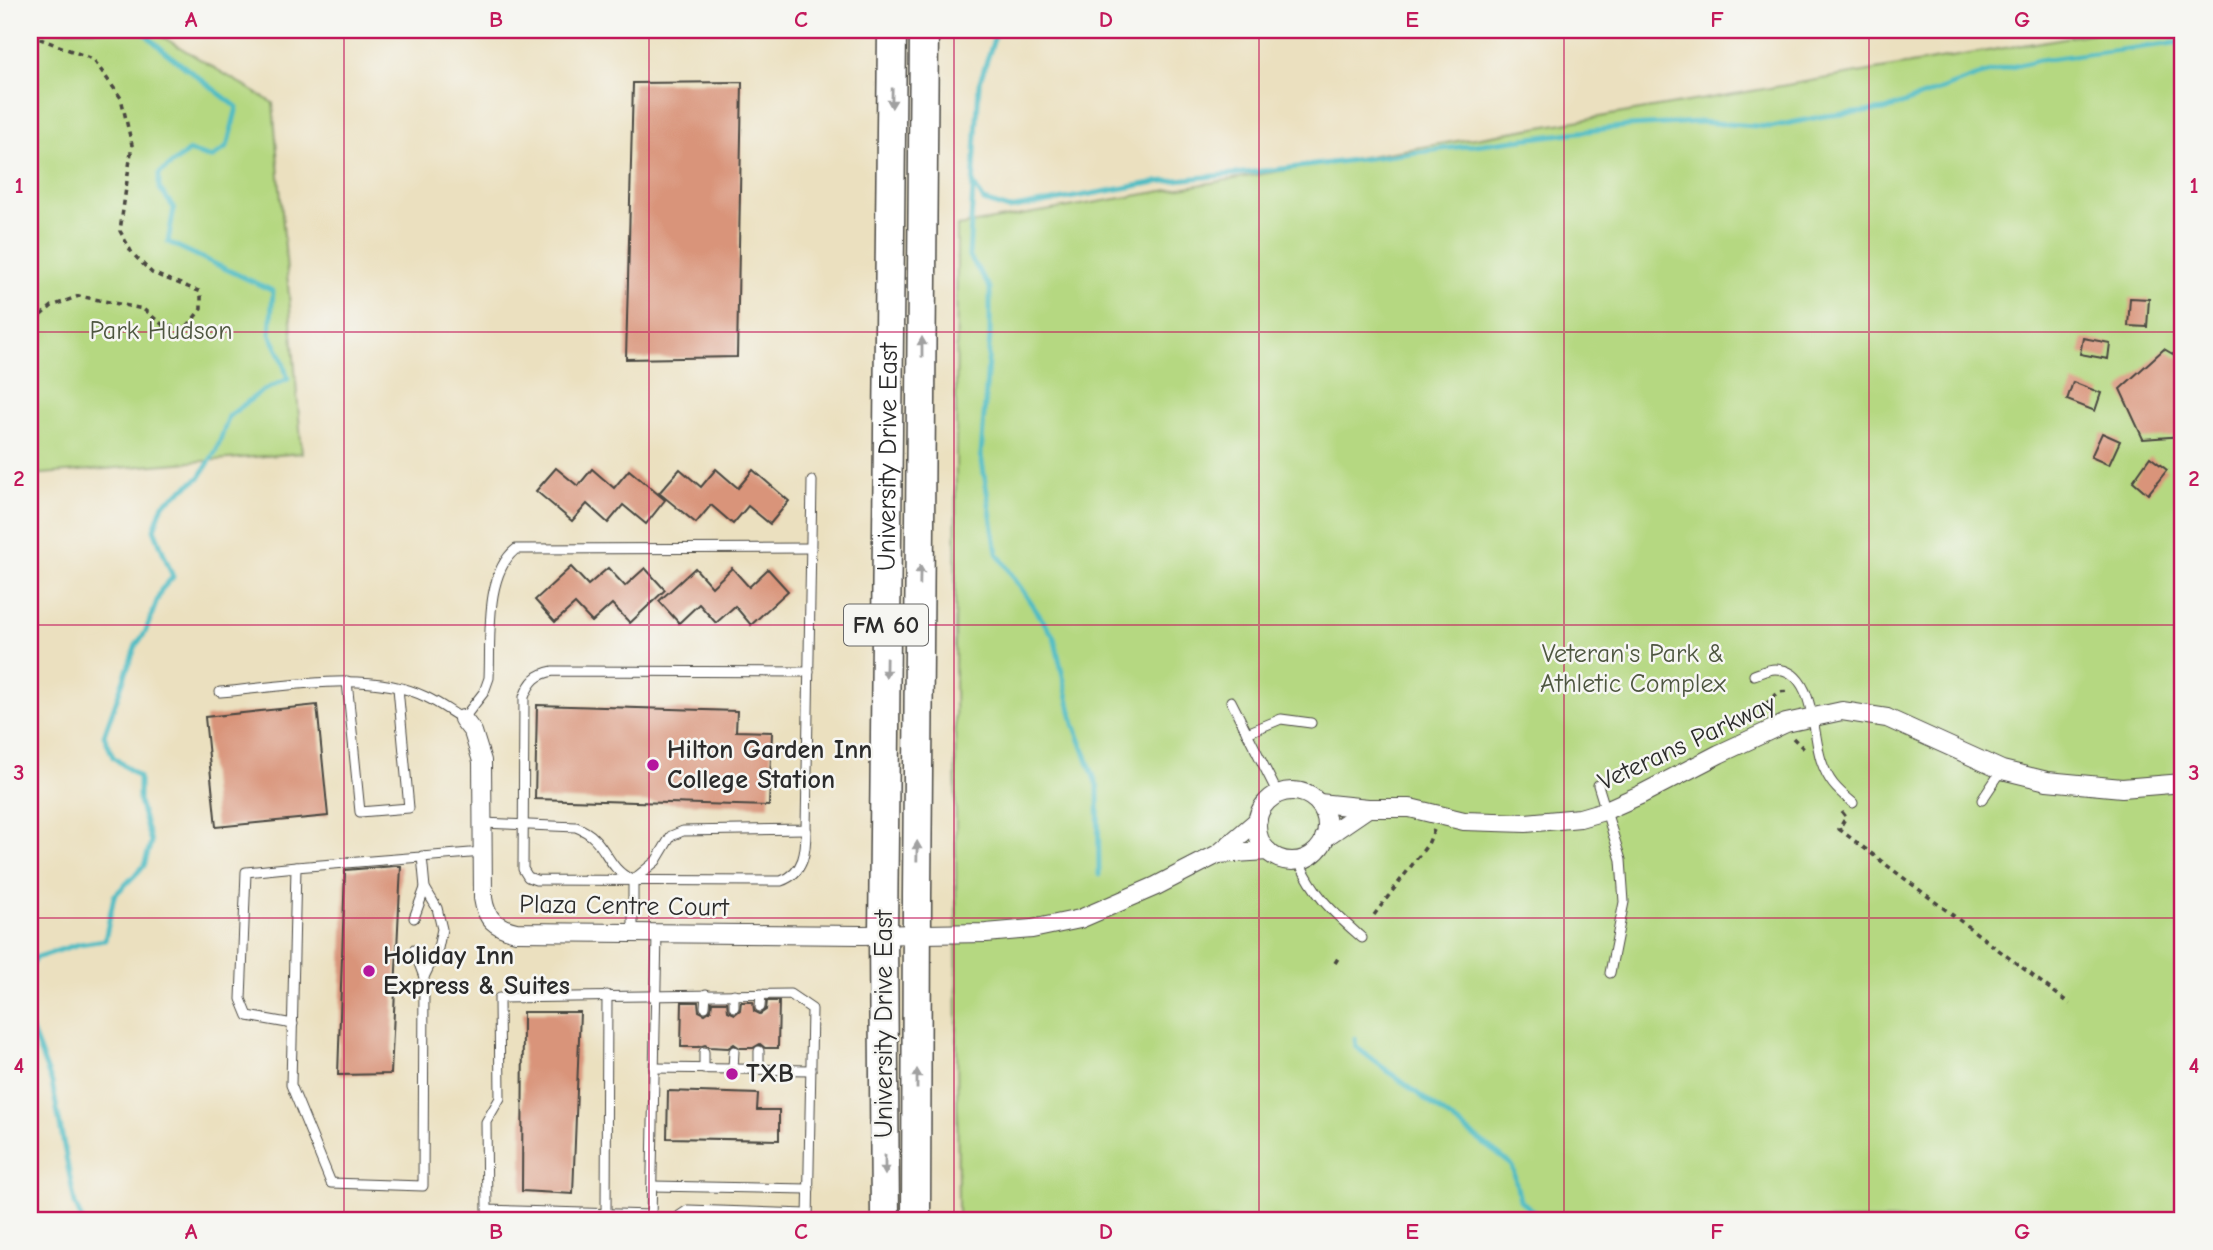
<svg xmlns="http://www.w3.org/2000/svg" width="2213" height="1250" font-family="'Comic Neue',sans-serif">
  <rect width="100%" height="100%" fill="#f6f6f2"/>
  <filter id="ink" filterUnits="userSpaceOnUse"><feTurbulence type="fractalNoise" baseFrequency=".0143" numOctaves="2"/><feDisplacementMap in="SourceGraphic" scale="14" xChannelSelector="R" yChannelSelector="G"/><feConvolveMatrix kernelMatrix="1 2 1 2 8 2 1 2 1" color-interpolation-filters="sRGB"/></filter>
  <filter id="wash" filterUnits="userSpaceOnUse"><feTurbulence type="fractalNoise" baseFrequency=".00686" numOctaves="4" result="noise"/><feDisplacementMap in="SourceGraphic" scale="28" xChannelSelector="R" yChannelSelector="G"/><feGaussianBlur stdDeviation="1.57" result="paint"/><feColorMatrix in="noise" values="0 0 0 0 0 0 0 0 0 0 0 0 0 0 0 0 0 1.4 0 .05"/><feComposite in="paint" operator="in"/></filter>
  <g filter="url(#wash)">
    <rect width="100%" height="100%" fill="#ebe0bf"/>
    <!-- green -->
    <g fill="#b5d881" stroke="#708256" stroke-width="2">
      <path d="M30,30H151L273,103L302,453L30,475Z"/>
      <path d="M2111,30H2183V1220H958L955,677L957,226Z"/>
    </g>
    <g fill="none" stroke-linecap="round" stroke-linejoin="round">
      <!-- stream -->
      <g stroke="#4dbcc3" stroke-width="5">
        <path d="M997,30L979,84L969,256L990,288V335L981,455L997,553L1054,637L1074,724L1098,788L1099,875"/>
        <path d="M974,185L984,201L1009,209L1157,182L1282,169L1628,126L1699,122L1771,127L1824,116L1885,110L1983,74L2039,60L2183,42"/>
        <path d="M30,970L35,958L79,944L105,940L114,896L144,866L151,842L139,802V777L113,757L104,735L136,645L145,633L161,590L173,577L154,529L163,504L200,477L217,449L229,416L262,391L288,379L281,356L270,334L273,291L168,242L174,208L159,188V174L189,151L212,158L227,147L237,107L164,51L141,30"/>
        <path d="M30,1026L52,1083L75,1204L82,1220"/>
        <path d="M1355,1038L1356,1047L1512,1165L1520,1200L1545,1220"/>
      </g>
    </g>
    <g id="blocks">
      <!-- building -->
      <g fill="#d9947a">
        <path d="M742,82L737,357L626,359L633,83Z"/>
        <path d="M2130,298L2149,299L2147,327L2128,326Z"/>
        <path d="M2083,338L2110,343L2108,359L2080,354Z"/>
        <path d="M2164,349L2183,360V436L2143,439L2120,389Z"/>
        <path d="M2073,382L2101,393L2095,411L2067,400Z"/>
        <path d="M2102,433L2120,441L2109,465L2091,457Z"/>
        <path d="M2150,457L2167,470L2148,494L2133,481Z"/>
        <path d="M556,468L578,486L592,469L614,488L629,470L665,500L646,524L623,505L608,523L587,504L572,521L536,491Z"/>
        <path d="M680,469L701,487L716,469L738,488L753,470L789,501L770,524L748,506L733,524L711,505L696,523L659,493Z"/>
        <path d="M571,567L588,585L608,568L625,586L645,568L665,590L630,623L612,604L592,622L575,604L555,622L535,600Z"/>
        <path d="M695,568L712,587L732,568L749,587L768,569L788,591L751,625L735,606L716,623L699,604L679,623L659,601Z"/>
        <path d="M317,705L328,816L216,827L205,717Z"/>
        <path d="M537,705L737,711L736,731L772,732L769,806L535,799Z"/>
        <path d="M395,866H401L391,1074L338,1075L345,870Z"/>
        <path d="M767,1001H779L778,1048H765L760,1044L753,1048H740L734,1044L728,1048L709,1047L705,1045L699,1047H681L682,1002H698L699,1011L705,1014L711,1010L712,1002H727L728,1011L735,1014L740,1010L741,1002H753L754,1011L760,1014L766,1010Z"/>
        <path d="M523,1012H580L573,1194L522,1191Z"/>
        <path d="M668,1091L758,1094L757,1110H779V1140L667,1138Z"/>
      </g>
    </g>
  </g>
  <g filter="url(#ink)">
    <use href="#blocks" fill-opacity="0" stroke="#484641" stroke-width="2"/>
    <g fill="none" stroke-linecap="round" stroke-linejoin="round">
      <defs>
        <g id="lane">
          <path d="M1754,675C1760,673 1768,669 1775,669C1815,669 1812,733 1821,760C1828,781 1836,789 1853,803"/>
          <path d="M347,681L360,812L409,808L398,688"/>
          <path d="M220,692C281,687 370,669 426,697C439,703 451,712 463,719L484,692L489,678C491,640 484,574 516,549L811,548"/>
          <path d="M1231,701L1278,794"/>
          <path d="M1247,733L1281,719L1311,723"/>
          <path d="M1598,785L1621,860L1624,902L1610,973"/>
          <path d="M1982,800L2002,770"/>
          <path d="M483,823L576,827C608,839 603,866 632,880"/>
          <path d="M806,829C806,850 805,873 781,881L536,880L528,877L523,869L524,697C530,681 537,674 553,671L809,672"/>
          <path d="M422,856L425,888L437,908L442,929L438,948L424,977L423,1186L331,1183L291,1085L296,867L483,852"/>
          <path d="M1298,860C1317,899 1331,910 1362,938"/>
          <path d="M414,918L425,888"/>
          <path d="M633,933V880L656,861L671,836L683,831L806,829L812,481"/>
          <path d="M414,950L424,977"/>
          <path d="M705,1007L706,994"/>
          <path d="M734,1007V994"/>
          <path d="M760,1007L761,994"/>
          <path d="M293,1024L248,1016L241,999L246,872L296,867"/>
          <path d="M654,1068L811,1070"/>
          <path d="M704,1069V1052"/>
          <path d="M733,1069L734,1051"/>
          <path d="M759,1069V1051"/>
          <path d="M652,1186L809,1189"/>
          <path d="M606,1214L607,995"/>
          <path d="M651,1215L487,1210L486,1122L500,1098L499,998L790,994L812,1009L808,1220"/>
          <path d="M651,1219L657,934"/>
          <path d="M679,1220V1216L688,1210L808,1214"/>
        </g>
        <g id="street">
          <path d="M463,719L473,732L482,761L483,898C486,919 495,927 516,932L862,935L986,933L1032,929L1080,919L1156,886L1218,854L1258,820"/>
          <circle cx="1292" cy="826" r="35"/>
          <path d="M1319,803L1368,808H1410L1464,821L1526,823L1580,818L1604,811L1640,795L1719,754L1786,723L1842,711L1887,718L2002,770L2047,781L2122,788L2183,783"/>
          <path d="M1324,838L1368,808"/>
          <path d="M1218,854L1268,851"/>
        </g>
        <g id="primary">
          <path id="s1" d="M885,1220L883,935L892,30"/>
          <path d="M916,1220L917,896L924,30"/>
        </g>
      </defs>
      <!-- lane casing -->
      <use href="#lane" stroke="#484641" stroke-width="11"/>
      <!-- street casing -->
      <use href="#street" stroke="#484641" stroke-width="20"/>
      <!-- primary casing -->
      <use href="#primary" stroke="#484641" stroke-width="31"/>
      <!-- path -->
      <g stroke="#484641" stroke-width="3.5" stroke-dasharray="5 5" stroke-linecap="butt">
        <path d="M30,35L93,59L121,98L132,145L120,231L132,253L152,273L201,292V309L186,328L163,325L143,309L79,296L52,306L30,324"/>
        <path d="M1743,725L1738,717L1765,705L1779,692L1790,691"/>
        <path d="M1793,738L1805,750"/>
        <path d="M1842,812L1846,817L1839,829L2070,1004"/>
        <path d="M1374,915L1428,844L1434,830"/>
        <path d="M1335,963L1340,955"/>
      </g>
      <!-- lane -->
      <use href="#lane" stroke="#fff" stroke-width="9"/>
      <!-- street -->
      <use href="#street" stroke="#fff" stroke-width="18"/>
      <!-- primary -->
      <use href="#primary" stroke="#fff" stroke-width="28"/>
    </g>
    <!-- one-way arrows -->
    <defs><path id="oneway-solid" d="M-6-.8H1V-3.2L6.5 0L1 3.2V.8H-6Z" transform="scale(1.75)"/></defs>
    <g fill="#a0a0a0">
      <use href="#oneway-solid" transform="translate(892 98) rotate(91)"/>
      <use href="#oneway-solid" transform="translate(922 347) rotate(-90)"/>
      <use href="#oneway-solid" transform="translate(920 575) rotate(-89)"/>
      <use href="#oneway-solid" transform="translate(886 668) rotate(91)"/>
      <use href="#oneway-solid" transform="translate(917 851) rotate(-89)"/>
      <use href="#oneway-solid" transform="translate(917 1079) rotate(-90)"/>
      <use href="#oneway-solid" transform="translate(885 1165) rotate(90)"/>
    </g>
  </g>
  <!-- grid -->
  <path fill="none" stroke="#c2185b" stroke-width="2" stroke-opacity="0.55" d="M344,30V1220M649,30V1220M954,30V1220M1259,30V1220M1564,30V1220M1869,30V1220M30,332H2183M30,625H2183M30,918H2183"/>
  <!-- markers -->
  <g fill="#b5179e" stroke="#f6f6f2" stroke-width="2.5">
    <circle cx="653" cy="765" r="7"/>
    <circle cx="369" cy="971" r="7"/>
    <circle cx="732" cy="1074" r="7"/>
  </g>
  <g text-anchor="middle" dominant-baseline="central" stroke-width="5" stroke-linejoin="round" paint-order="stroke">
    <!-- shield labels -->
    <rect fill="#f6f6f2" stroke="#686867" stroke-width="2" x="844" y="604.5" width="84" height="41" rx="5"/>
    <g font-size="24" font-weight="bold" fill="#2b2b2b">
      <text x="886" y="625">FM 60</text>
    </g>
    <!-- park labels -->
    <g font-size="26" fill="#4e5640" stroke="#f6f6f2">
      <text x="161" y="331">Park Hudson</text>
      <text x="1633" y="654">Veteran's Park &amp;<tspan x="1633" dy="30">Athletic Complex</tspan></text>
    </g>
    <!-- street labels -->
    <g font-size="26" fill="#2b2b2b" stroke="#f6f6f2">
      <text stroke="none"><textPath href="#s1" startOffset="763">University Drive East</textPath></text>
      <text transform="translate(1687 743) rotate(-25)">Veterans Parkway</text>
      <text transform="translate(624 906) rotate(1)">Plaza Centre Court</text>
      <text transform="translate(884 1024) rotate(-90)">University Drive East</text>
    </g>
    <!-- poi labels -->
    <g font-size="26" font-weight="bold" fill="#2b2b2b" stroke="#f6f6f2" text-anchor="start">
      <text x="667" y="750">Hilton Garden Inn<tspan x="667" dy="30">College Station</tspan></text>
      <text x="383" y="956">Holiday Inn<tspan x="383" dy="30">Express &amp; Suites</tspan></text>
      <text x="746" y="1074">TXB</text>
    </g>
  </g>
  <!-- margin -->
  <rect width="2213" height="1250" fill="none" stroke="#f6f6f2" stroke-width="77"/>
  <rect x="38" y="38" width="2136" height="1174" fill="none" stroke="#c2185b" stroke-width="2.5"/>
  <g font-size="23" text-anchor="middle" font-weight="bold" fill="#c2185b">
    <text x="191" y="27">A</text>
    <text x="496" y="27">B</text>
    <text x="801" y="27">C</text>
    <text x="1106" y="27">D</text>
    <text x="1412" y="27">E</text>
    <text x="1717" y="27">F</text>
    <text x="2022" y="27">G</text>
    <text x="19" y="193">1</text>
    <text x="2194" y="193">1</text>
    <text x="19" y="486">2</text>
    <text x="2194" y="486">2</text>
    <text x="19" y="780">3</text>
    <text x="2194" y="780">3</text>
    <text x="19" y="1073">4</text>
    <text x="2194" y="1073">4</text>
    <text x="191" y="1239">A</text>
    <text x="496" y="1239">B</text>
    <text x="801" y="1239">C</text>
    <text x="1106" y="1239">D</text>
    <text x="1412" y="1239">E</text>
    <text x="1717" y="1239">F</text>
    <text x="2022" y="1239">G</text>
  </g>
</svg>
